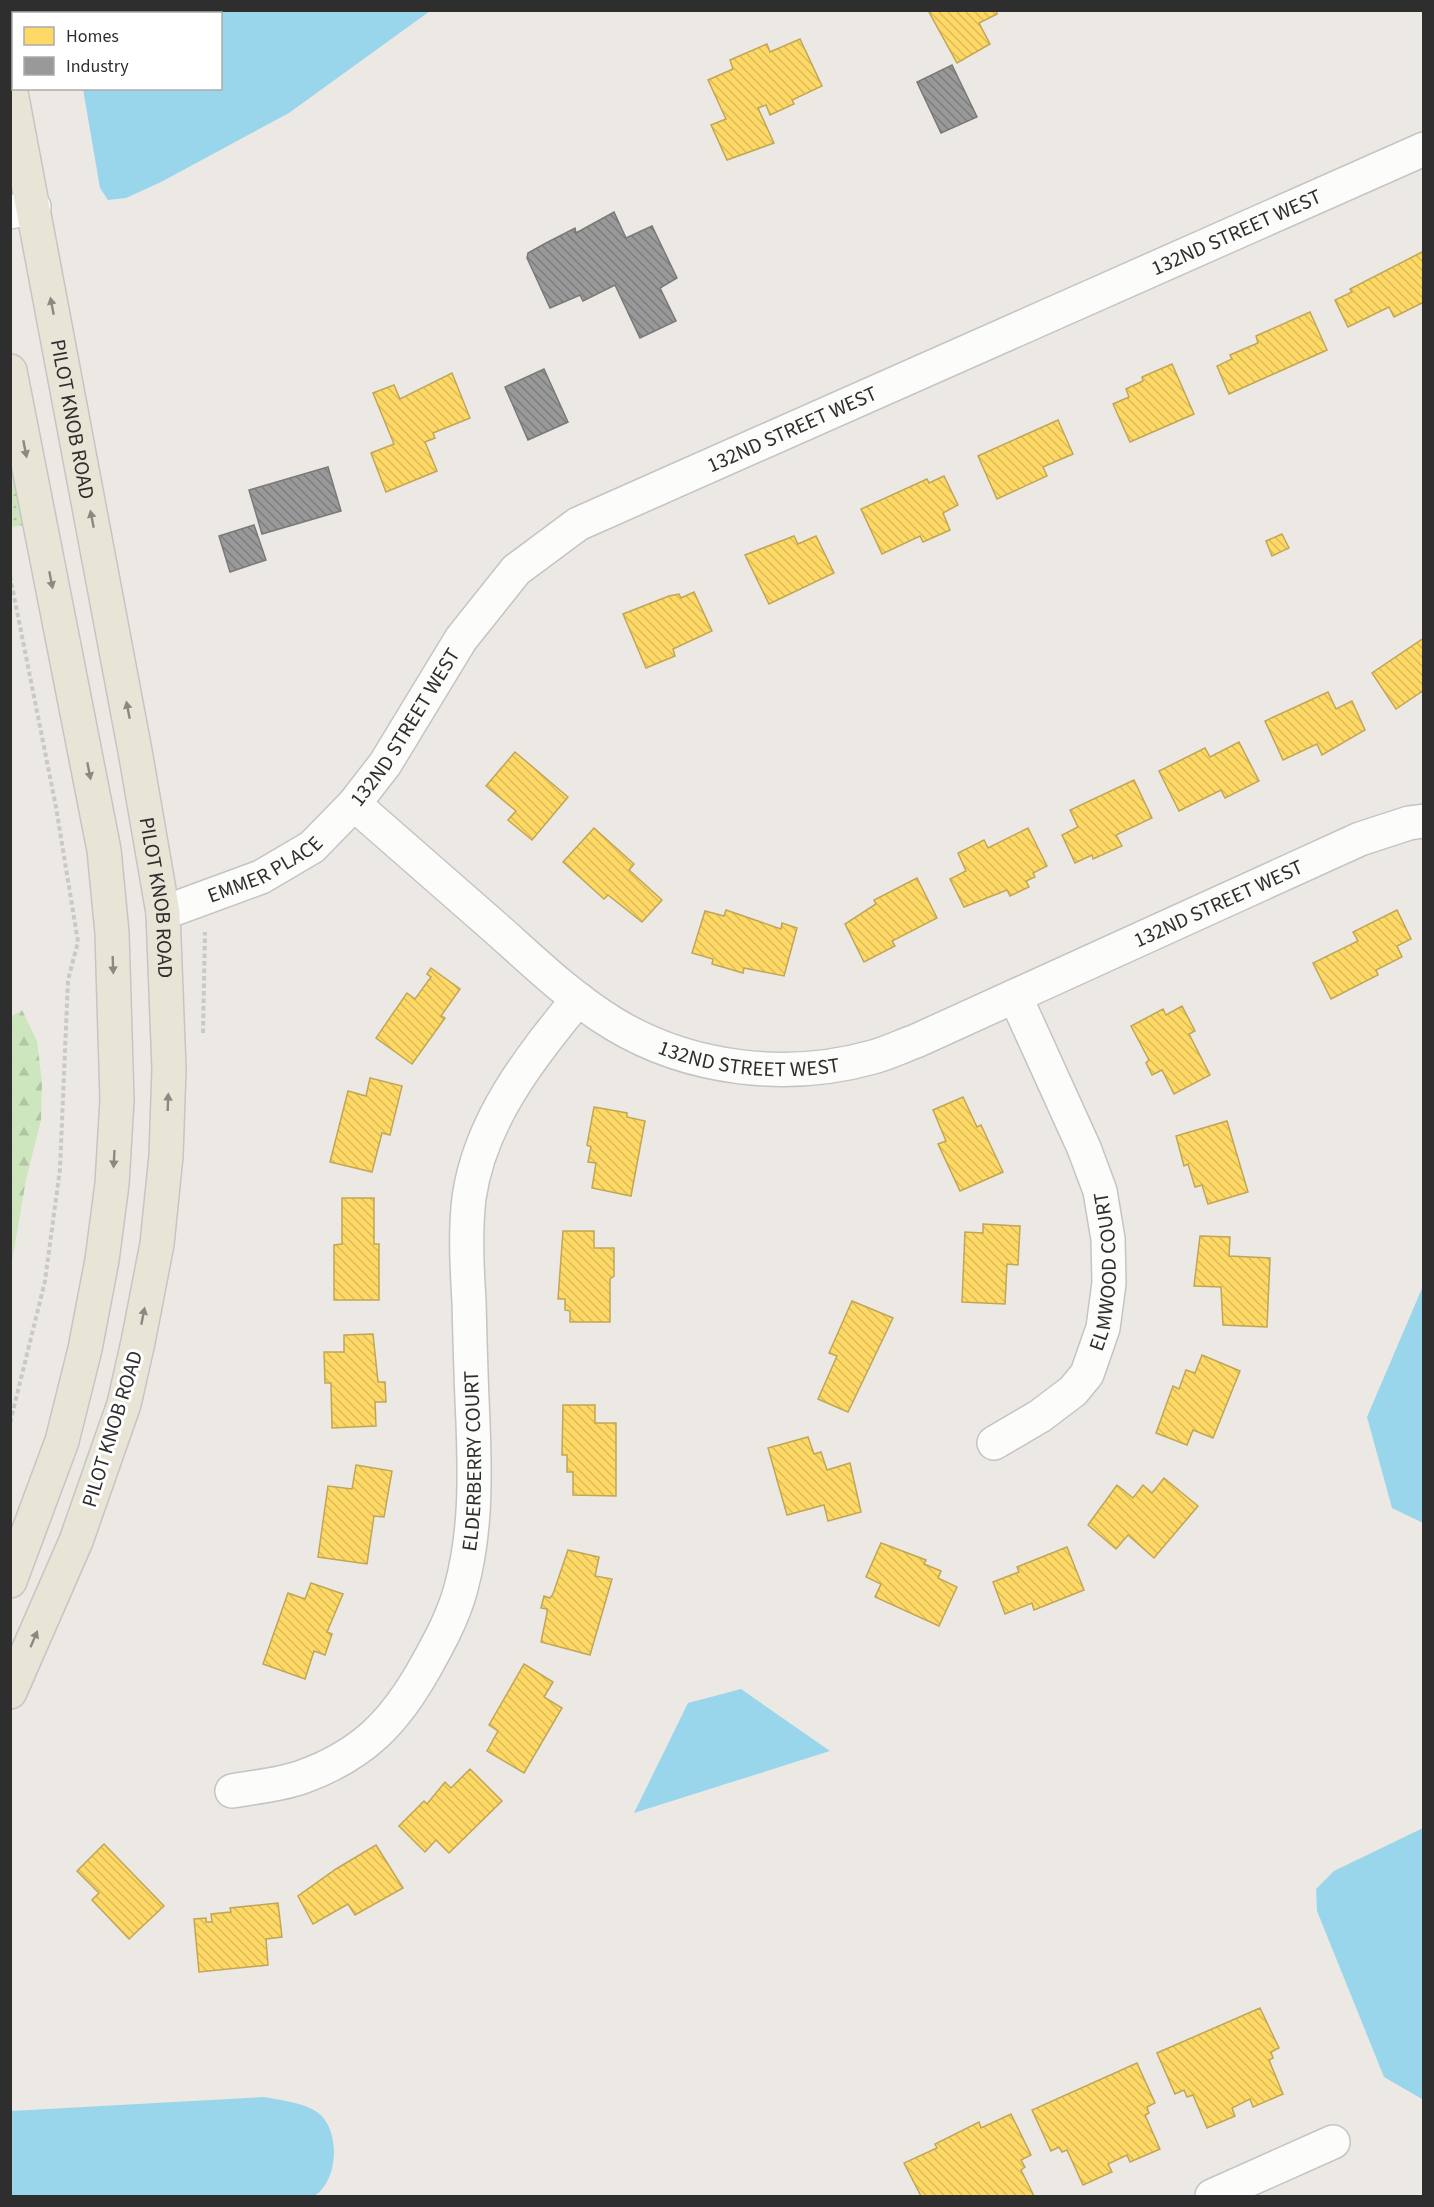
<svg xmlns="http://www.w3.org/2000/svg" width="1434" height="2207" font-family="'Source Sans 3',sans-serif">
  <defs>
    <pattern id="forest-firs" width="22" height="20" patternUnits="userSpaceOnUse" patternTransform="scale(1.5)"><rect width="22" height="20" fill="#cee6be"/><path d="M5 1l3.5 6h-7zM16 11l3.5 6h-7z" fill="#b1c6a4"/></pattern>
    <pattern id="park-dots" width="8" height="8" patternUnits="userSpaceOnUse" patternTransform="scale(1.5)"><rect width="8" height="8" fill="#cee6be"/><path d="M2 2h.1M6 6h.1" fill="none" stroke="#b1c6a4" stroke-width="1.8" stroke-linecap="round"/></pattern>
    <pattern id="homes-back-hatch" width="6" height="6" patternUnits="userSpaceOnUse" patternTransform="scale(1.5)"><rect width="6" height="6" fill="#ffd966"/><path d="M-1 5l2 2M0 0l6 6M5-1l2 2" fill="none" stroke="#dbbb59"/></pattern>
    <pattern id="industry-back-hatch" width="6" height="6" patternUnits="userSpaceOnUse" patternTransform="scale(1.5)"><rect width="6" height="6" fill="#999"/><path d="M-1 5l2 2M0 0l6 6M5-1l2 2" fill="none" stroke="#7d7d7d"/></pattern>
  </defs>
  <rect width="100%" height="100%" fill="#ece8e4"/>
  <!-- forest -->
  <path fill="url(#forest-firs)" d="M22,1010L37,1041L42,1083L41,1120L26,1180L11,1267L10,1017Z"/>
  <!-- park -->
  <path fill="url(#park-dots)" d="M10,369L39,523L11,527H10Z"/>
  <!-- water -->
  <g fill="#99d6ec">
    <path d="M97,11V10L430,11L289,113L161,182L126,198L108,200L100,188L83,89L220,88V14H99Z"/>
    <path d="M1423,1286V1523L1392,1508L1367,1417Z"/>
    <path d="M741,1689L830,1751L634,1813L688,1703Z"/>
    <path d="M1423,1828L1424,2098L1422,2099L1384,2077L1317,1911L1316,1889L1334,1871Z"/>
    <path d="M263,2097C280,2100 302,2102 317,2112C341,2128 339,2182 314,2196H11V2111Z"/>
  </g>
  <!-- homes -->
  <g fill="url(#homes-back-hatch)" stroke="#c0a655" stroke-width="1.5">
    <path d="M933,10H996L997,14L979,23L990,44L957,63L929,12Z"/>
    <path d="M800,39L822,86L792,100L794,104L770,115L766,105L758,108L774,143L727,160L711,125L726,119L708,80L733,69L730,60L767,44L770,52Z"/>
    <path d="M1424,251V302L1394,317L1389,307L1348,327L1335,300L1352,292L1350,289Z"/>
    <path d="M1310,312L1327,350L1229,394L1217,366L1232,359L1230,355L1258,343L1256,336Z"/>
    <path d="M1172,364L1194,414L1130,442L1113,404L1129,397L1126,389L1143,381L1142,377Z"/>
    <path d="M452,373L470,418L433,433L435,438L425,442L437,471L386,492L371,453L394,444L373,393L394,385L400,399Z"/>
    <path d="M1058,420L1073,454L1043,467L1047,476L997,499L978,456Z"/>
    <path d="M944,476L958,505L943,513L950,530L923,542L920,536L882,554L861,509L927,479L929,483Z"/>
    <path d="M1282,534L1289,548L1272,556L1266,541Z"/>
    <path d="M794,536L798,544L816,536L834,573L769,604L745,555Z"/>
    <path d="M694,592L712,631L673,649L675,656L646,668L623,614L669,596L679,594L681,598Z"/>
    <path d="M1424,638V690L1396,709L1372,673Z"/>
    <path d="M1328,692L1336,709L1352,701L1365,730L1322,755L1317,744L1283,760L1265,721Z"/>
    <path d="M1239,742L1259,781L1225,798L1221,790L1179,811L1159,771L1205,748L1210,757Z"/>
    <path d="M515,752L568,797L532,840L508,820L516,811L486,786Z"/>
    <path d="M1134,780L1152,818L1116,835L1122,846L1093,859L1092,855L1075,863L1062,835L1078,827L1070,810Z"/>
    <path d="M594,828L634,864L629,870L662,900L642,922L608,895L604,899L563,862Z"/>
    <path d="M1028,828L1047,866L1033,873L1035,877L1026,881L1029,887L1010,896L1007,890L964,907L950,879L966,871L958,853L984,840L988,848Z"/>
    <path d="M917,878L937,918L892,941L895,946L864,962L845,924L876,904L874,900Z"/>
    <path d="M726,910L781,929L782,923L797,928L784,976L744,968L743,973L712,964L713,959L692,953L705,911L724,916Z"/>
    <path d="M1397,910L1411,939L1397,946L1402,957L1376,970L1378,975L1331,999L1313,963L1358,941L1353,932Z"/>
    <path d="M431,968L460,989L441,1016L445,1018L412,1064L376,1038L407,993L415,999L431,977L427,974Z"/>
    <path d="M1182,1006L1195,1031L1189,1034L1210,1075L1174,1094L1162,1070L1152,1075L1146,1063L1149,1060L1131,1026L1163,1009L1166,1015Z"/>
    <path d="M370,1078L402,1086L390,1135L382,1133L372,1172L330,1162L348,1091L366,1096Z"/>
    <path d="M963,1097L977,1127L981,1125L1003,1172L960,1191L938,1144L946,1141L933,1110Z"/>
    <path d="M594,1107L627,1113V1117L645,1121L631,1196L592,1188L596,1163L588,1162L591,1147L587,1145Z"/>
    <path d="M1227,1121L1248,1192L1208,1204L1202,1185L1195,1187L1188,1164L1184,1166L1176,1136Z"/>
    <path d="M342,1198H374V1244H379V1300H334V1245L342,1244Z"/>
    <path d="M983,1224L1020,1226L1018,1265L1007,1264L1005,1304L962,1302L965,1232L983,1233Z"/>
    <path d="M563,1231H594V1248H614V1276L610,1279V1322H570V1311L565,1310V1299H558Z"/>
    <path d="M1200,1236L1230,1237L1229,1256L1270,1258L1267,1327L1223,1325L1221,1287L1194,1286Z"/>
    <path d="M852,1301L893,1318L848,1412L818,1399L837,1356L829,1353Z"/>
    <path d="M373,1334L378,1382H385L386,1402H375L376,1426L332,1428L331,1383H325L324,1352H344V1335Z"/>
    <path d="M1202,1355L1240,1371L1213,1438L1193,1430L1187,1445L1156,1433L1173,1386L1179,1389L1186,1370L1195,1373Z"/>
    <path d="M563,1405H595V1423H616V1496L573,1495V1472H567V1455H562Z"/>
    <path d="M808,1437L814,1454L821,1452L827,1470L850,1463L861,1512L828,1521L824,1505L787,1515L768,1448Z"/>
    <path d="M356,1465L392,1471L384,1517L374,1516L367,1564L318,1557L328,1486L352,1489Z"/>
    <path d="M1164,1478L1198,1506L1154,1558L1128,1535L1116,1549L1088,1525L1117,1485L1133,1498L1143,1485L1152,1493Z"/>
    <path d="M881,1543L926,1560L924,1564L941,1571L938,1578L957,1587L939,1626L875,1597L881,1584L866,1577Z"/>
    <path d="M1067,1547L1084,1590L1034,1610L1032,1603L1005,1614L993,1582L1019,1572L1017,1567Z"/>
    <path d="M568,1550L599,1557L595,1576L612,1579L590,1655L541,1642L547,1613V1609L541,1608L544,1596L550,1598L553,1594Z"/>
    <path d="M311,1583L343,1594L327,1632L332,1634L325,1655L314,1651L305,1679L263,1664L288,1593L305,1599Z"/>
    <path d="M524,1664L553,1682L544,1697L562,1708L524,1773L487,1751L498,1731L489,1725Z"/>
    <path d="M470,1769L502,1801L449,1853L436,1840L425,1852L399,1826L424,1801L427,1804L445,1782L451,1788Z"/>
    <path d="M104,1844L164,1906L129,1939L92,1900L99,1893L77,1871Z"/>
    <path d="M376,1845L403,1888L355,1915L348,1904L313,1924L298,1896L336,1869Z"/>
    <path d="M278,1903L282,1937L266,1939L268,1965L199,1972L194,1919L206,1918V1922H212L211,1914L231,1912L230,1908Z"/>
    <path d="M1260,2008L1279,2048L1271,2052L1273,2058L1269,2060L1283,2094L1253,2107L1250,2099L1232,2108L1235,2116L1207,2128L1193,2095L1187,2097L1184,2090L1175,2094L1157,2053Z"/>
    <path d="M1137,2063L1155,2103L1147,2107L1149,2113L1145,2115L1160,2149L1130,2162L1127,2155L1108,2164L1112,2172L1083,2185L1067,2150L1062,2152L1059,2147L1051,2151L1032,2110Z"/>
    <path d="M1011,2114L1031,2155L1021,2160L1025,2167L1021,2170L1034,2196H921L904,2163L937,2148L935,2144L979,2122L981,2128Z"/>
  </g>
  <!-- industry -->
  <g fill="url(#industry-back-hatch)" stroke="#797979" stroke-width="1.5">
    <path d="M952,65L977,117L941,133L917,82Z"/>
    <path d="M614,212L626,238L652,226L677,278L660,288L676,321L640,338L615,285L583,301L580,295L550,308L527,258L528,253L546,243L575,228L576,233Z"/>
    <path d="M544,369L568,422L528,440L505,387Z"/>
    <path d="M328,467L341,511L262,534L249,490Z"/>
    <path d="M254,525L266,560L230,572L219,536Z"/>
  </g>
  <g fill="none" stroke-linecap="round" stroke-linejoin="round">
    <defs>
      <g id="minor">
        <path d="M10,212L34,207"/>
        <path id="s1" d="M354,804C402,846 450,888 498,930C535,963 571,998 614,1024C690,1070 788,1081 873,1057C888,1053 902,1046 916,1041L1360,839L1409,823L1424,821"/>
        <path id="s2" d="M163,913L261,877L312,847L354,804L385,764L461,639L516,570L578,524L1424,149"/>
        <path id="s3" d="M994,1443L1040,1416L1073,1391L1087,1374L1103,1328L1109,1283L1108,1239L1100,1191L1084,1148L1015,996"/>
        <path id="s4" d="M232,1791C254,1787 280,1785 302,1777C363,1755 395,1722 426,1666C440,1641 454,1615 461,1588C476,1533 475,1478 473,1422C471,1382 470,1342 469,1302C467,1268 465,1232 469,1198C480,1120 530,1058 578,999"/>
        <path d="M1212,2196L1333,2142"/>
      </g>
      <g id="major">
        <path id="s5" d="M10,87L135,751L163,913L169,1069L166,1156L157,1244L138,1342L124,1404L76,1541L10,1692"/>
        <path d="M10,371L104,850L112,933L117,1100L112,1184L102,1260L85,1349L62,1441L10,1581"/>
      </g>
    </defs>
    <!-- minor casing -->
    <use href="#minor" stroke="#c5c4c5" stroke-width="36"/>
    <!-- major casing -->
    <use href="#major" stroke="#c6c5c4" stroke-width="36"/>
    <!-- path -->
    <g stroke="#c9c9c8" stroke-width="4" stroke-dasharray="4.5 3" stroke-linecap="butt">
      <path d="M10,576L56,807L78,942L68,980L60,1169L45,1281L10,1423"/>
      <path d="M203,1033L205,932"/>
    </g>
    <!-- minor -->
    <use href="#minor" stroke="#fcfcfb" stroke-width="33"/>
    <!-- major -->
    <use href="#major" stroke="#e8e4d6" stroke-width="33"/>
  </g>
  <!-- one-way arrows -->
  <defs><path id="oneway-solid" d="M-6-.8H1V-3.2L6.5 0L1 3.2V.8H-6Z" transform="scale(1.5)"/></defs>
  <g fill="#8b8982">
    <use href="#oneway-solid" transform="translate(52 306) rotate(-101)"/>
    <use href="#oneway-solid" transform="translate(25 449) rotate(79)"/>
    <use href="#oneway-solid" transform="translate(92 519) rotate(-101)"/>
    <use href="#oneway-solid" transform="translate(51 580) rotate(79)"/>
    <use href="#oneway-solid" transform="translate(128 710) rotate(-101)"/>
    <use href="#oneway-solid" transform="translate(89 771) rotate(79)"/>
    <use href="#oneway-solid" transform="translate(113 965) rotate(88)"/>
    <use href="#oneway-solid" transform="translate(168 1102) rotate(-88)"/>
    <use href="#oneway-solid" transform="translate(114 1159) rotate(93)"/>
    <use href="#oneway-solid" transform="translate(143 1316) rotate(-79)"/>
    <use href="#oneway-solid" transform="translate(34 1639) rotate(-67)"/>
  </g>
  <g text-anchor="middle" dominant-baseline="central" stroke-width="6" stroke-linejoin="round" paint-order="stroke">
    <!-- street labels -->
    <g font-size="21" fill="#2e2e2e" stroke="#fff">
      <text stroke="none"><textPath href="#s2" startOffset="1306">132ND STREET WEST</textPath></text>
      <text stroke="none"><textPath href="#s5" startOffset="338">PILOT KNOB ROAD</textPath></text>
      <text stroke="none"><textPath href="#s2" startOffset="820">132ND STREET WEST</textPath></text>
      <text stroke="none"><textPath href="#s2" startOffset="316">132ND STREET WEST</textPath></text>
      <text stroke="none"><textPath href="#s2" startOffset="111">EMMER PLACE</textPath></text>
      <text stroke="none"><textPath href="#s5" startOffset="824">PILOT KNOB ROAD</textPath></text>
      <text stroke="none"><textPath href="#s1" startOffset="987">132ND STREET WEST</textPath></text>
      <text stroke="none"><textPath href="#s1" startOffset="483">132ND STREET WEST</textPath></text>
      <text stroke="none"><textPath href="#s3" startOffset="222">ELMWOOD COURT</textPath></text>
      <text transform="translate(112 1429) rotate(-73)">PILOT KNOB ROAD</text>
      <text stroke="none"><textPath href="#s4" startOffset="456">ELDERBERRY COURT</textPath></text>
    </g>
  </g>
  <!-- border -->
  <rect width="1434" height="2207" fill="none" stroke="#2e2e2e" stroke-width="24"/>
  <!-- legend -->
  <rect x="12" y="12" width="210" height="78" fill="#ffffff" stroke="#ababab" stroke-width="1.5"/>
  <rect x="24" y="27" width="30" height="18" fill="#ffd966" stroke="#ababab" stroke-width="1.5"/>
  <text x="66" y="42" font-size="18" fill="#2e2e2e">Homes</text>
  <rect x="24" y="57" width="30" height="18" fill="#999999" stroke="#ababab" stroke-width="1.5"/>
  <text x="66" y="72" font-size="18" fill="#2e2e2e">Industry</text>
</svg>
